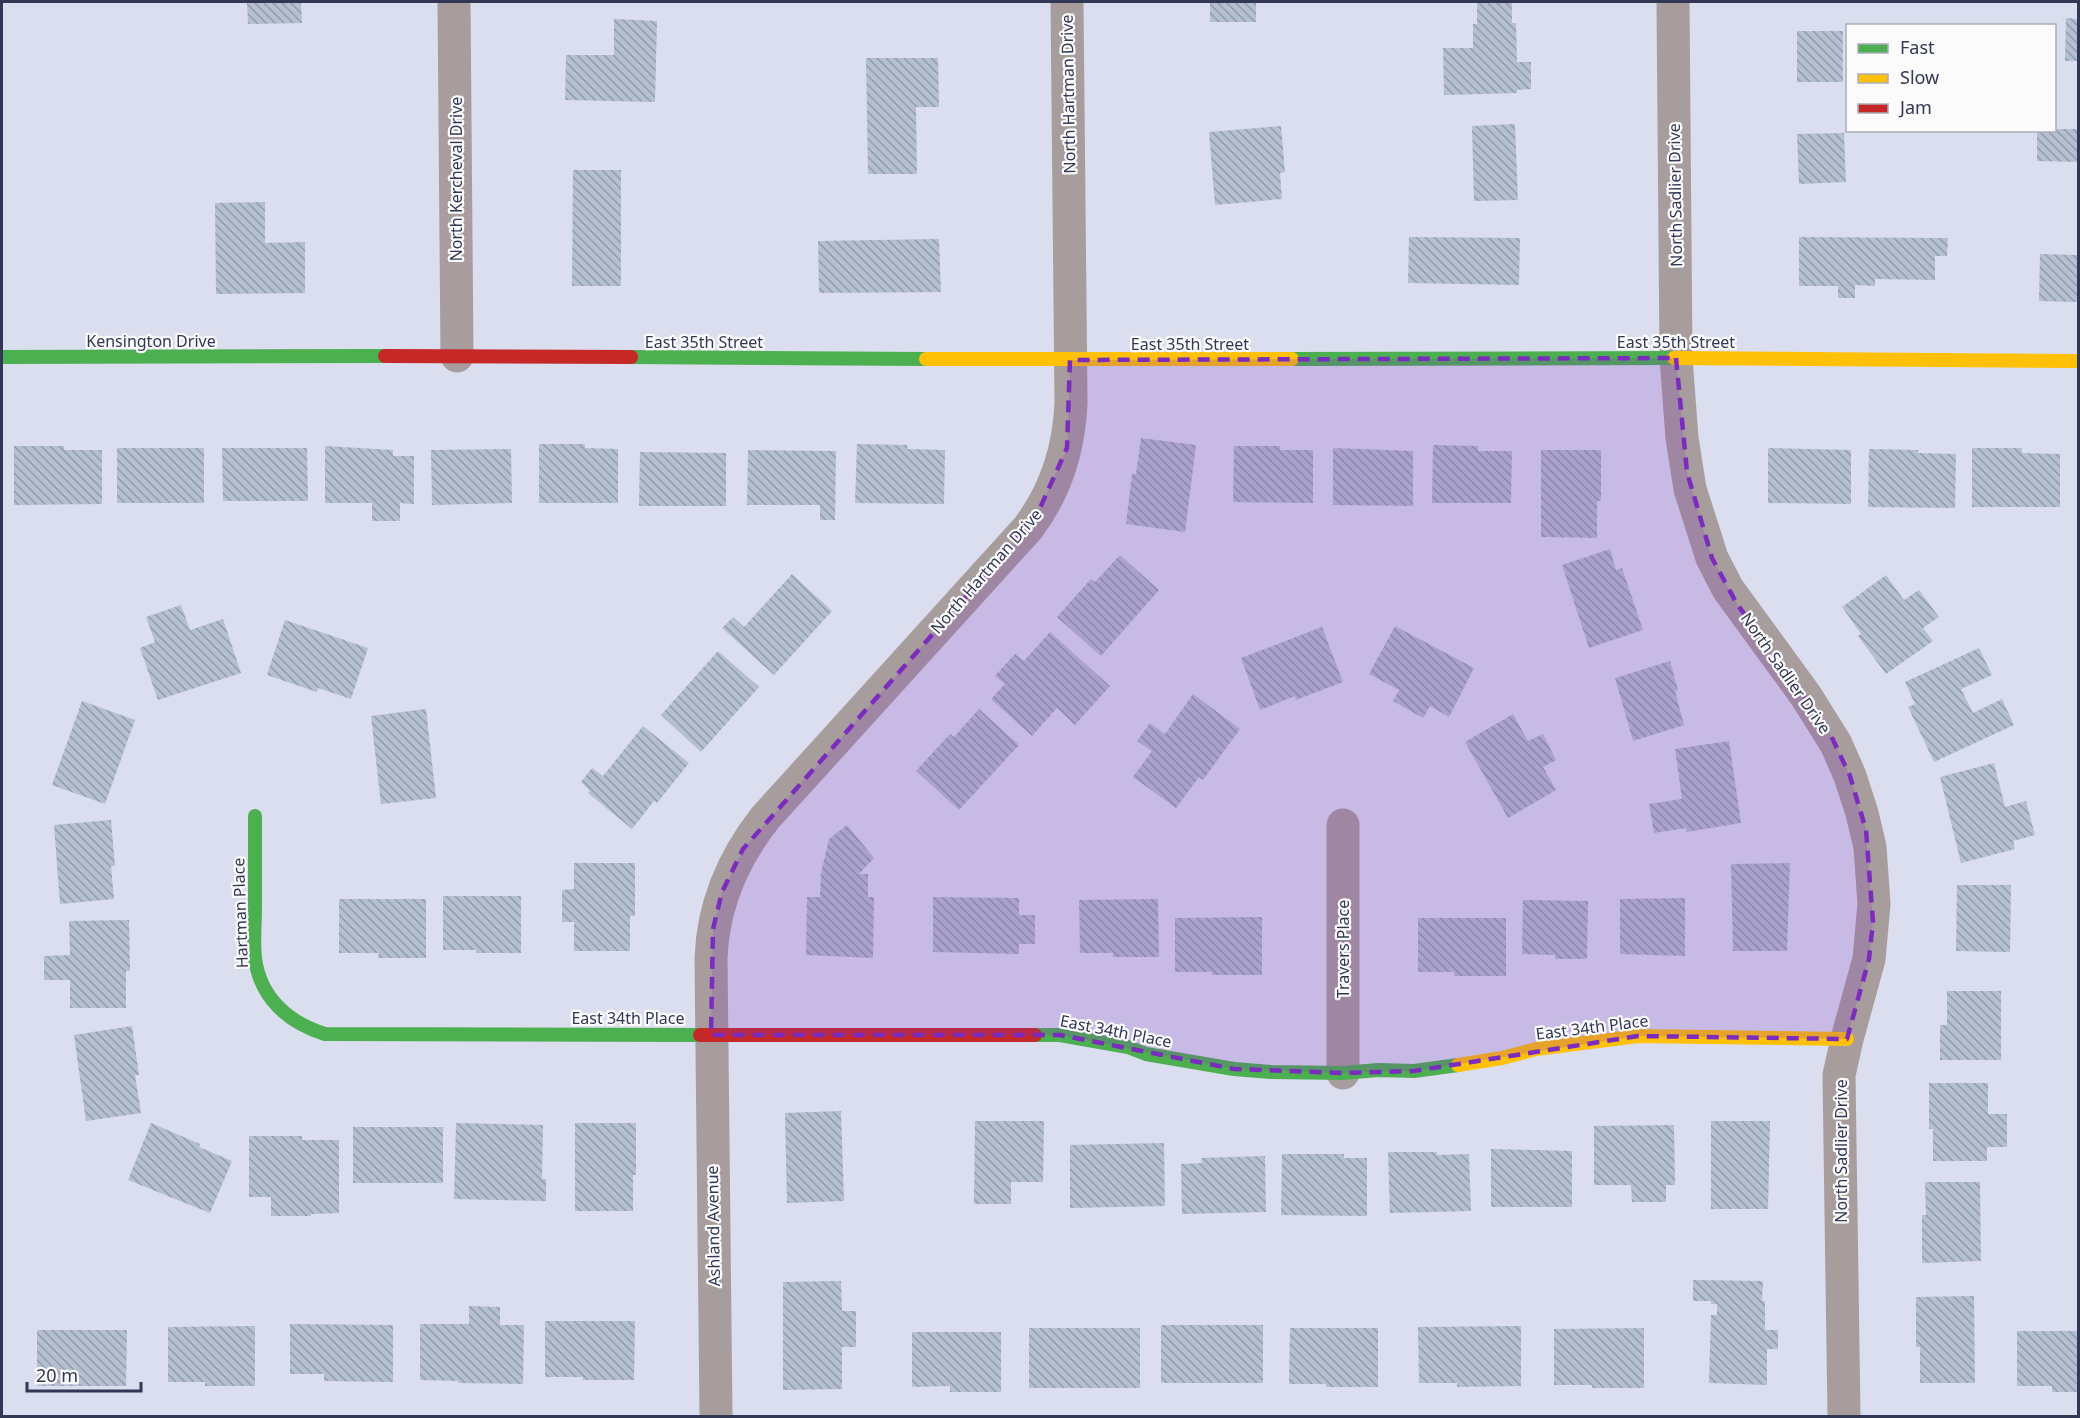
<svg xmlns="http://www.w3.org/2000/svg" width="2080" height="1418" font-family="'Noto Sans',sans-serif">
  <defs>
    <pattern id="building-back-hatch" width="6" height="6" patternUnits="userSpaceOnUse" patternTransform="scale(1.5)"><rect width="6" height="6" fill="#b4bfd2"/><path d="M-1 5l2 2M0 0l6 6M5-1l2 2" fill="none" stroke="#939cad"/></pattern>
  </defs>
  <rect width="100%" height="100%" fill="#dadeef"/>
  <!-- building -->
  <g fill="url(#building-back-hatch)">
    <path d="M247,2H301L302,23L248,24Z"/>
    <rect x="1210" y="2" width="46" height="20"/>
    <path d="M1477,3H1512V23H1516L1517,62H1531V89L1517,90V93L1444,95L1443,48H1473V24H1477Z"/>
    <path d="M2066,18L2078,19V61H2065Z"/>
    <path d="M614,19L657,21L655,102L565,100L566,55H614Z"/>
    <rect x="1797" y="31" width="46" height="51"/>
    <path d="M866,58H938L939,107H916L917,174H868Z"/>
    <path d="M1515,124L1518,200L1474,201L1472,126Z"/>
    <path d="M1281,126L1285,172L1280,173L1282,199L1215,205L1209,132Z"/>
    <path d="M2054,129H2078V162L2037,161V130H2054Z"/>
    <path d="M1844,133L1846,182L1799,184L1797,134Z"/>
    <path d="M573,170H621V286H572Z"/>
    <path d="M265,202V243L305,242V293L216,294L215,203Z"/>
    <path d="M1409,237L1520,238L1519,285L1408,283Z"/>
    <path d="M1799,237L1948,238L1947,256H1935V280L1875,279V286L1855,285V298H1838V286H1799Z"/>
    <path d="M939,239L941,292L819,293L818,241Z"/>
    <path d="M2040,254L2078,255V302L2039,301Z"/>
    <path d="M1141,438L1196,445L1185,532L1126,524L1132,474H1136Z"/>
    <path d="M539,444H585V448L618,449V503H539Z"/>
    <path d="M857,444L908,445L907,449L945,450L944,504L855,503Z"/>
    <path d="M1433,445L1478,446V451H1512L1511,503H1432Z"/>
    <path d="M14,446H64V450H102V504L14,505Z"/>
    <path d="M325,446L393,450V456H414V504L400,503V521H372V503H325Z"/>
    <path d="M1234,446H1280V450H1313V503L1233,502Z"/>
    <rect x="117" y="448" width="87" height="55"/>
    <path d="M222,448H307L308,501H223Z"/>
    <path d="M1333,448L1413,451V506L1333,505Z"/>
    <path d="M1768,448L1851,450V504L1768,503Z"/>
    <path d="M1972,448H2022V453L2060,454V507H1972Z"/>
    <path d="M511,449L512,503L432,505L431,450Z"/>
    <path d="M1869,449L1918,450V453L1956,454L1955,508L1868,507Z"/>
    <path d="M748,450L836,451L835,520H820V505H747Z"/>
    <path d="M1541,450H1601V501H1597V538L1541,537Z"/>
    <path d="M640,452L726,453V506H639Z"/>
    <path d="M1610,549L1616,570L1622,568L1643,630L1589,648L1562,565Z"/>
    <path d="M1120,555L1159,590L1101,656L1057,617L1091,579L1095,582Z"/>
    <path d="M792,574L832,611L774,675L722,628L733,617L744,627Z"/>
    <path d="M1886,575L1904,600L1919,590L1939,617L1923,628L1933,641L1886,674L1858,636L1861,634L1842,607Z"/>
    <path d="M181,605L190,630L223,619L241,673L158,700L140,648L155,642L146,617Z"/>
    <path d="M285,620L368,648L351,699L318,688L317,692L267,675Z"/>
    <path d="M1395,626L1474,668L1449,717L1430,706L1423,718L1393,701L1399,690L1369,674Z"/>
    <path d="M1322,627L1343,682L1296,700L1295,696L1260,710L1241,658Z"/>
    <path d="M1050,632L1110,686L1075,725L1057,708L1032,736L991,699L1005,684L995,676L1015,654L1024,661Z"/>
    <path d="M1979,648L1992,675L1961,689L1973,713L2002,699L2014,725L1934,762L1908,707L1915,704L1905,682Z"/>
    <path d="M718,651L759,687L701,752L661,715Z"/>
    <path d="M1670,661L1678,690L1675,691L1684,725L1633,741L1615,678Z"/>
    <path d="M1193,694L1240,729L1203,780L1199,777L1176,808L1133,777L1152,751L1137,741L1150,723L1165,734Z"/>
    <path d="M82,701L135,720L105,804L52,785Z"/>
    <path d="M426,709L436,798L381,804L371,716Z"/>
    <path d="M979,709L1019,745L959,810L916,771L950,734L954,737Z"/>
    <path d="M1513,714L1528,741L1543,734L1556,760L1543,767L1556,790L1508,818L1465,742Z"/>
    <path d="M643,726L689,763L657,803L654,801L632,829L588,793L590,791L581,782L592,768L603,776Z"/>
    <path d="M1729,741L1741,823L1687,832L1686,828L1654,833L1649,804L1682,799L1675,749Z"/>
    <path d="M1994,763L2005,807L2026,801L2035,835L2013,841L2015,849L1961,863L1940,777Z"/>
    <path d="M111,820L115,866H111L114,899L60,904L54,825Z"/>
    <path d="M847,825L874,858L859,874H868V897H874L873,958L806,955L807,897H820L821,873L829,839Z"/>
    <path d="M574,863H635V916H630V951H574V922H562V890L574,889Z"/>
    <path d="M1790,863L1787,951H1733L1731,864Z"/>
    <path d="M1957,885H2011L2010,952L1956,951Z"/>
    <path d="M443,896H521V953H476V950H443Z"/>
    <path d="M933,897L1019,898V915H1035V944H1019V954L933,952Z"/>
    <path d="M1685,898V956L1620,954V899Z"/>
    <path d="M339,899H426V958H378L379,953H339Z"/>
    <path d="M1158,899L1159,957H1113V953H1080L1079,900Z"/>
    <path d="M1523,900L1588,901L1587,959H1555V955L1522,954Z"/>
    <path d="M1262,917V975H1212V972H1175V918Z"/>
    <path d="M1418,918H1506V976H1454V972H1418Z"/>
    <path d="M129,920L130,971H126V1008H70V980H44V956L70,955L69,921Z"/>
    <path d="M1947,991H2001V1060H1940V1025H1947Z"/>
    <path d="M132,1026L139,1075H135L141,1113L86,1121L74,1035Z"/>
    <path d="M1929,1083H1988V1114H2007V1147H1987V1161H1933V1129H1929Z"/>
    <path d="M841,1111L844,1201L787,1203L785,1113Z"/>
    <path d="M975,1121H1044L1043,1182H1011V1204H974Z"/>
    <path d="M1711,1121H1770L1768,1209H1711Z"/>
    <path d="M151,1123L200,1144L199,1147L232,1161L210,1213L128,1180Z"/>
    <path d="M456,1123L543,1125L542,1179H546V1201L454,1199Z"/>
    <path d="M575,1123H636V1175H633V1211H575Z"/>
    <path d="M1674,1125L1675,1185H1666V1202H1632L1631,1185H1594V1126Z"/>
    <rect x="353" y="1127" width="90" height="56"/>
    <path d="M249,1136H302V1140H339V1213L311,1214V1216H271V1197H249Z"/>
    <path d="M1164,1143L1165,1206L1070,1208V1145Z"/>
    <path d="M1491,1149L1572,1151V1207H1491Z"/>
    <path d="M1388,1152H1437V1155L1469,1154L1471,1211L1390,1213Z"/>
    <path d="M1282,1154H1344V1158H1367V1216L1281,1215Z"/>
    <path d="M1265,1156L1266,1212L1182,1214L1181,1164L1202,1163L1201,1158Z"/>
    <path d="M1925,1182H1980L1981,1261L1922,1263V1215H1926Z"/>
    <path d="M1693,1280L1763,1281L1762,1301H1765V1330H1778V1349H1767V1385L1709,1383L1711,1315H1717V1304H1711V1301H1693Z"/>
    <path d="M841,1281L842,1311H856V1347H842V1389L783,1390V1282Z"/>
    <path d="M1974,1296L1975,1383H1920V1347H1916V1297Z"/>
    <path d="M469,1306L500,1307V1325H524L523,1384L458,1383V1381L420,1380V1324H469Z"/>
    <path d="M545,1321H635L634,1380H583V1377H545Z"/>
    <path d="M290,1324L393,1325V1382L324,1381V1374H290Z"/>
    <rect x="1161" y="1325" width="102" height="58"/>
    <path d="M255,1326V1386H205V1382H168V1327Z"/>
    <path d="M1521,1326V1386L1457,1387V1383H1419L1418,1327Z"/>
    <rect x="1029" y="1328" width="111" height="60"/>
    <path d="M1290,1328H1378V1387H1326V1384H1289Z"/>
    <path d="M1644,1328V1388H1592V1385H1554V1329Z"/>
    <path d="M37,1330H127L126,1386H37Z"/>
    <path d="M2017,1331H2078V1392H2052V1386H2017Z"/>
    <path d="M912,1332H1001V1392H950V1386L912,1387Z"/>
  </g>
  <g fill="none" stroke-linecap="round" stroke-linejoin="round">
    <!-- street -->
    <g stroke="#a89d9d" stroke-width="33">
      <path d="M454,2L457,356"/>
      <path d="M1673,2L1676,358L1682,438L1690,489L1712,558L1728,589L1806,696L1836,744L1850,776L1862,813L1870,847L1874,904L1869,959L1847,1039L1839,1075L1844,1416"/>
      <path d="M1343,1073V825"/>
      <path d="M716,1416L711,958C713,905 732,860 765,818L1028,528C1056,491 1069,449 1071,403L1067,2"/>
    </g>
    <!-- fast -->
    <g stroke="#4caf50" stroke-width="14">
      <path d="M2,357L385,356"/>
      <path d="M631,357L926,359"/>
      <path d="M1292,359L1674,358"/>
      <path d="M255,816C255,847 255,877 255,908C255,924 253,942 255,958C260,998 289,1023 325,1034L700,1035"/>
      <path d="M1035,1035H1060L1128,1047L1146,1054L1234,1069L1271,1072L1343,1073L1378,1070L1414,1071L1458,1065"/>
    </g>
    <!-- slow -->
    <g stroke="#ffc107" stroke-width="14">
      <path d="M1674,358L2078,361"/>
      <path d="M926,359H1292"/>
      <path d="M1458,1065L1502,1058L1536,1049L1638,1036L1847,1039"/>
    </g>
    <!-- jam -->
    <g stroke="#c62828" stroke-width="14">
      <path d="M385,356L631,357"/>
      <path d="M700,1035H1035"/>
    </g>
  </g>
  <!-- marked area -->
  <path fill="#7b2cbf" fill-opacity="0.2" stroke="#7b2cbf" stroke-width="4.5" stroke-dasharray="12 8" stroke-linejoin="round" d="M1676,358L1687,472L1712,558L1737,604L1827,727L1850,776L1866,830L1873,922L1869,959L1847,1039L1638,1036L1414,1071L1343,1073L1234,1069L1060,1035H711L713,929L722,892L743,849L1036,517L1067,448L1070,360Z"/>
  <g text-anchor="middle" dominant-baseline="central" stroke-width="4.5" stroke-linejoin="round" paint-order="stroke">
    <!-- street labels -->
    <g font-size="16" fill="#313755" stroke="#fbfbfb">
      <text transform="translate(1068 94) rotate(-91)">North Hartman Drive</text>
      <text transform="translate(456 179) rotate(-90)">North Kercheval Drive</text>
      <text transform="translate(1675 195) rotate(-91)">North Sadlier Drive</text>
      <text x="151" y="341">Kensington Drive</text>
      <text x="704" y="342">East 35th Street</text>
      <text x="1676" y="342">East 35th Street</text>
      <text x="1190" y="344">East 35th Street</text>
      <text transform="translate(986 571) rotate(-49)">North Hartman Drive</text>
      <text transform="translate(1786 673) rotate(55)">North Sadlier Drive</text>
      <text transform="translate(240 913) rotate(-92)">Hartman Place</text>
      <text transform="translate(1343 949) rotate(-90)">Travers Place</text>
      <text x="628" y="1018">East 34th Place</text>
      <text transform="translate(1592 1027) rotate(-7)">East 34th Place</text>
      <text transform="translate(1116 1031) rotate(11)">East 34th Place</text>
      <text transform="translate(1841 1151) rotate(-90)">North Sadlier Drive</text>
      <text transform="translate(713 1226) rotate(-91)">Ashland Avenue</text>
    </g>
  </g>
  <!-- border -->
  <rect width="2080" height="1418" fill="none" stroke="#313755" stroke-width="6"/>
  <!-- legend -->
  <rect x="1846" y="24" width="210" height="108" fill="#fbfbfb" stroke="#aaadb9" stroke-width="1.5"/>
  <rect x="1858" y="44" width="30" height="9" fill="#4caf50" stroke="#aaadb9" stroke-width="1.5"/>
  <text x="1900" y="54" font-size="18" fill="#313755">Fast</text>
  <rect x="1858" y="74" width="30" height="9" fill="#ffc107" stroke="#aaadb9" stroke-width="1.5"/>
  <text x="1900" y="84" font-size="18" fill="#313755">Slow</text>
  <rect x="1858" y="104" width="30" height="9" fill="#c62828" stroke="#aaadb9" stroke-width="1.5"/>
  <text x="1900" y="114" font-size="18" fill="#313755">Jam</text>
  <!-- scale -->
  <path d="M27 1382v9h114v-9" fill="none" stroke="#313755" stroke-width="3"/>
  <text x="36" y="1382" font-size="18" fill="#313755" stroke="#fbfbfb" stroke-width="4.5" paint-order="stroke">20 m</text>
</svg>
